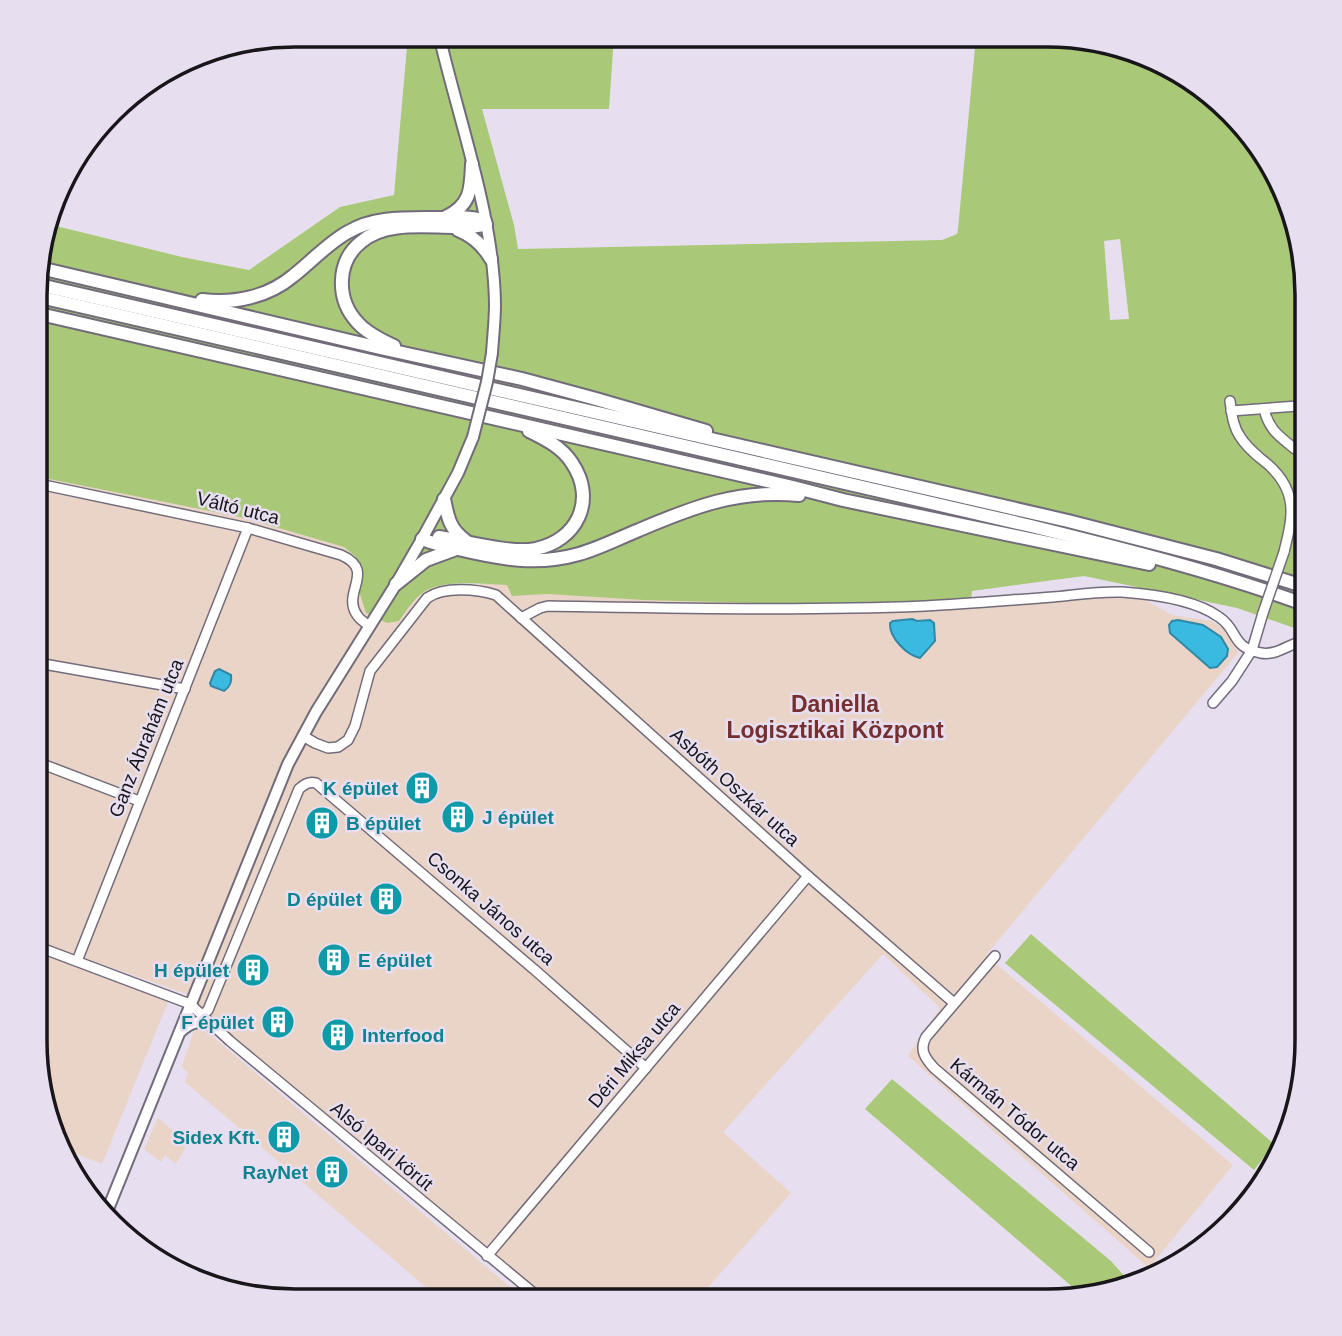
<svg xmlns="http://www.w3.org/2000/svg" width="1342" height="1336" font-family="Helvetica,sans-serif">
  <rect width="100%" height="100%" fill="#e7dfef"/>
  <!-- industrial -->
  <g fill="#ead4c8">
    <path d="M39,477L245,518L344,547L356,557L363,575L359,591L399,621L415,600L428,589L445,585L466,584H507L513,596L546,594L971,602L1123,588L1172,615L1212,621L1223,628L1238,653L986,955L1233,1165L1149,1268L908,1056L940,1008L883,954L723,1132L791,1193L697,1300H547L236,1042L214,1019L184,993L36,941Z"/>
    <path d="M36,952L168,1002L102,1164L62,1148L49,1125L36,1057Z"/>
    <path d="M204,1029L316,1124L521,1296L517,1300H441L185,1082L188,1073L182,1066L194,1031Z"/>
    <path d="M158,1118L188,1143L176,1164L165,1155L161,1162L144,1149Z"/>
  </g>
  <!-- green -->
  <g fill="#a9c978" fill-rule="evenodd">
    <path d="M408,35L614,36L609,109H482L514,225L518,249L942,240L957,234L958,229L976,37H1080L1177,70L1253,137L1293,211L1306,279V632L1237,608L1084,576L972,591L971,602L825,605L644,600L547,594L512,596L507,585C485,584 450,580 429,589C416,595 407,610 399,621L387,623L366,613L359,591L363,575L356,557L344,547L245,518L39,477L40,245L48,224L182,257L249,270L340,207L394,195ZM1120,239L1129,319L1110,320L1104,241Z"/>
    <path d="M1031,934L1274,1144L1254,1170L1005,963Z"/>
    <path d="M892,1079L1111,1261L1133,1286L1083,1296L865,1109Z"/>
  </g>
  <!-- water -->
  <g fill="#3ab9e1" stroke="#3088a6" stroke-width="2">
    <path d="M912,619L917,621L930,620L934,623L935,641L920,658C907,655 889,638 890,623L893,621Z"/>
    <path d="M1178,620L1203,625L1221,637L1228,649L1227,656L1217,667L1210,668L1170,633L1169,625L1172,621Z"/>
    <path d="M219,669L231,675C232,681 230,687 224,691L211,686L210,683L215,671Z"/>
  </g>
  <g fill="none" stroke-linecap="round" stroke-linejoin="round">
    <defs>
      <g id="minor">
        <path d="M1230,401C1232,415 1233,427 1241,438C1246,446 1253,452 1260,458C1279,472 1292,489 1291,513C1291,526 1287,539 1284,552"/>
        <path d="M1264,409C1269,430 1279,436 1295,449"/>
        <path d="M1231,411L1298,406"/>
        <path d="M39,484L248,528L341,555C377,571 341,592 357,615C360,620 365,623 370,626"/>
        <path d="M521,618L540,608L548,606C674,608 800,611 925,606C968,604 1010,600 1053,597C1075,595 1099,591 1122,592C1151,594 1194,599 1219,617C1239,630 1230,647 1261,653C1278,656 1290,642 1306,641"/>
        <path d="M38,663L185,689"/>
        <path d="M1213,703L1232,681L1252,650L1263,613"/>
        <path d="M303,736L315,743L328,748L338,747L348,740L355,726L370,671L427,598C444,586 477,589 496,595L808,876L954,1003"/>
        <path d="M37,762L139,801"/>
        <path d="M36,946L190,1004L230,1041L542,1300"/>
        <path d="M995,956L926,1037C919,1050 925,1058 934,1068L1149,1252"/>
        <path d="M77,961L248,528"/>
        <path d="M202,1016L208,1010L299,789C304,784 309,781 316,783L536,971L646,1068"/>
        <path d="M487,1256L808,876"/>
      </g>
      <g id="major">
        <path d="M439,35C459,121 494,217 495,304C495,321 493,337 492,353"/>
        <path d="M181,1031C192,1021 199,1020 213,1026"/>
        <path d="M106,1214L288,764L316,712L396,584L422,539L458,473L473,437"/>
      </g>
      <g id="highway">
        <path d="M446,217C471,205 471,189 472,164"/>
        <path d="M458,230C473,236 483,245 491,259"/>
        <path d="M40,268L380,348L522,379L596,399L706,431"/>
        <path d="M40,285L1068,521L1216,559L1306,587"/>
        <path d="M40,297L1031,526C1124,549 1217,572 1306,605"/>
        <path d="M202,300C234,304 268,297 293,276C311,262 328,243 348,232C373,217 403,218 432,218C449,218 469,215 485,221"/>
        <path d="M40,314L793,487L843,500L1149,564"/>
        <path d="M394,346C381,340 367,333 358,323C336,300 336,262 361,242C385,221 425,227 454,227C465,227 475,228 486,224"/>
        <path d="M444,499C448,519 450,529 466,541"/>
        <path d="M439,537C465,541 511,554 535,549C577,541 597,500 572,463C562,447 545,439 529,431"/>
        <path d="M422,539C434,544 445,546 458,549C500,559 537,566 579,554C600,548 619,538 639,530C693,507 739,489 799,495"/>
        <path d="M396,584L426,560L456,549"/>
      </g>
    </defs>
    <!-- minor casing -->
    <use href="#minor" stroke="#726b7a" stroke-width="12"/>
    <!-- major casing -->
    <use href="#major" stroke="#726b7a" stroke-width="14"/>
    <!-- highway casing -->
    <use href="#highway" stroke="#726b7a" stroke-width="16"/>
    <!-- minor -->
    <use href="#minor" stroke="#fff" stroke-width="9"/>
    <!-- major -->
    <use href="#major" stroke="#fff" stroke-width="10"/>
    <!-- highway -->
    <use href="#highway" stroke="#fff" stroke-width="12"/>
    <defs>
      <path id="minor-bridge" d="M1263,613L1284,552"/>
      <path id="major-bridge" d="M473,437L487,382L492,353"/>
    </defs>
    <!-- minor-bridge casing -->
    <use href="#minor-bridge" stroke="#726b7a" stroke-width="12" stroke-linecap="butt"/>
    <!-- major-bridge casing -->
    <use href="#major-bridge" stroke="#726b7a" stroke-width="14" stroke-linecap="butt"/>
    <!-- minor-bridge -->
    <use href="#minor-bridge" stroke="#fff" stroke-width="9"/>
    <!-- major-bridge -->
    <use href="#major-bridge" stroke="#fff" stroke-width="10"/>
  </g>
  <!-- icons -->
  <defs>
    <symbol id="building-disc" viewBox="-11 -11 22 22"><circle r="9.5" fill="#0f9aa8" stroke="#e7dfef"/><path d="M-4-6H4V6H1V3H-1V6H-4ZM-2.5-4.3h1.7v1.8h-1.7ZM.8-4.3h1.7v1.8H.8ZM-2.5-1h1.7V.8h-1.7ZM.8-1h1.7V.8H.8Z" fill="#fff"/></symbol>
  </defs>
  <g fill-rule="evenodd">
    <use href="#building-disc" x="403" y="769" width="38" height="38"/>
    <use href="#building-disc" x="439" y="798" width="38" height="38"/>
    <use href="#building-disc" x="303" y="804" width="38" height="38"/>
    <use href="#building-disc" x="367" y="880" width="38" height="38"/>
    <use href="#building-disc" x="315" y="941" width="38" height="38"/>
    <use href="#building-disc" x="234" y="951" width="38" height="38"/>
    <use href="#building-disc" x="259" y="1003" width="38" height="38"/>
    <use href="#building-disc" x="319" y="1016" width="38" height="38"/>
    <use href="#building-disc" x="265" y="1118" width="38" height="38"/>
    <use href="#building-disc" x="313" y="1153" width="38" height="38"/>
  </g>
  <g text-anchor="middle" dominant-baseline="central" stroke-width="5" stroke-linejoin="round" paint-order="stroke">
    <!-- street labels -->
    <g font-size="19" fill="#18161b" stroke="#e7dfef">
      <text transform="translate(238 508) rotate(14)">Váltó utca</text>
      <text transform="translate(146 738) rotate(-68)">Ganz Ábrahám utca</text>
      <text transform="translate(735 787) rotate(42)">Asbóth Oszkár utca</text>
      <text transform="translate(491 908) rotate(41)">Csonka János utca</text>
      <text transform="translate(634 1055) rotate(-50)">Déri Miksa utca</text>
      <text transform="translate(1015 1114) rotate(40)">Kármán Tódor utca</text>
      <text transform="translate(382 1146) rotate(40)">Alsó Ipari körút</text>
    </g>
    <!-- culture labels -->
    <g font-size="19" font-weight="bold" fill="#0d838f" stroke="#e7dfef" text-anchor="end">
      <text x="398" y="788">K épület</text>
      <text x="482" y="817" text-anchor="start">J épület</text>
      <text x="346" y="823" text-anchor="start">B épület</text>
      <text x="362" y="899">D épület</text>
      <text x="358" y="960" text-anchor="start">E épület</text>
      <text x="229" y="970">H épület</text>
      <text x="254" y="1022">F épület</text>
      <text x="362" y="1035" text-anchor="start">Interfood</text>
      <text x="260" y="1137">Sidex Kft.</text>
      <text x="308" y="1172">RayNet</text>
    </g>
    <!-- quarter labels -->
    <g font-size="23" font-weight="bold" fill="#752f2f" stroke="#e7dfef">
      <text x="835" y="704">Daniella<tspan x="835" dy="26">Logisztikai Központ</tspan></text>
    </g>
  </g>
  <!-- crop -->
  <path d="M0 0H1342V1336H0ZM295 47H1047A248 248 0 0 1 1295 295V1041A248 248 0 0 1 1047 1289H295A248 248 0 0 1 47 1041V295A248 248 0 0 1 295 47Z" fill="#e7dfef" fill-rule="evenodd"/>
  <path fill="none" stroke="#18161b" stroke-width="3.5" d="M295 47H1047A248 248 0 0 1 1295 295V1041A248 248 0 0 1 1047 1289H295A248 248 0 0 1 47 1041V295A248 248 0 0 1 295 47Z"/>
</svg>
